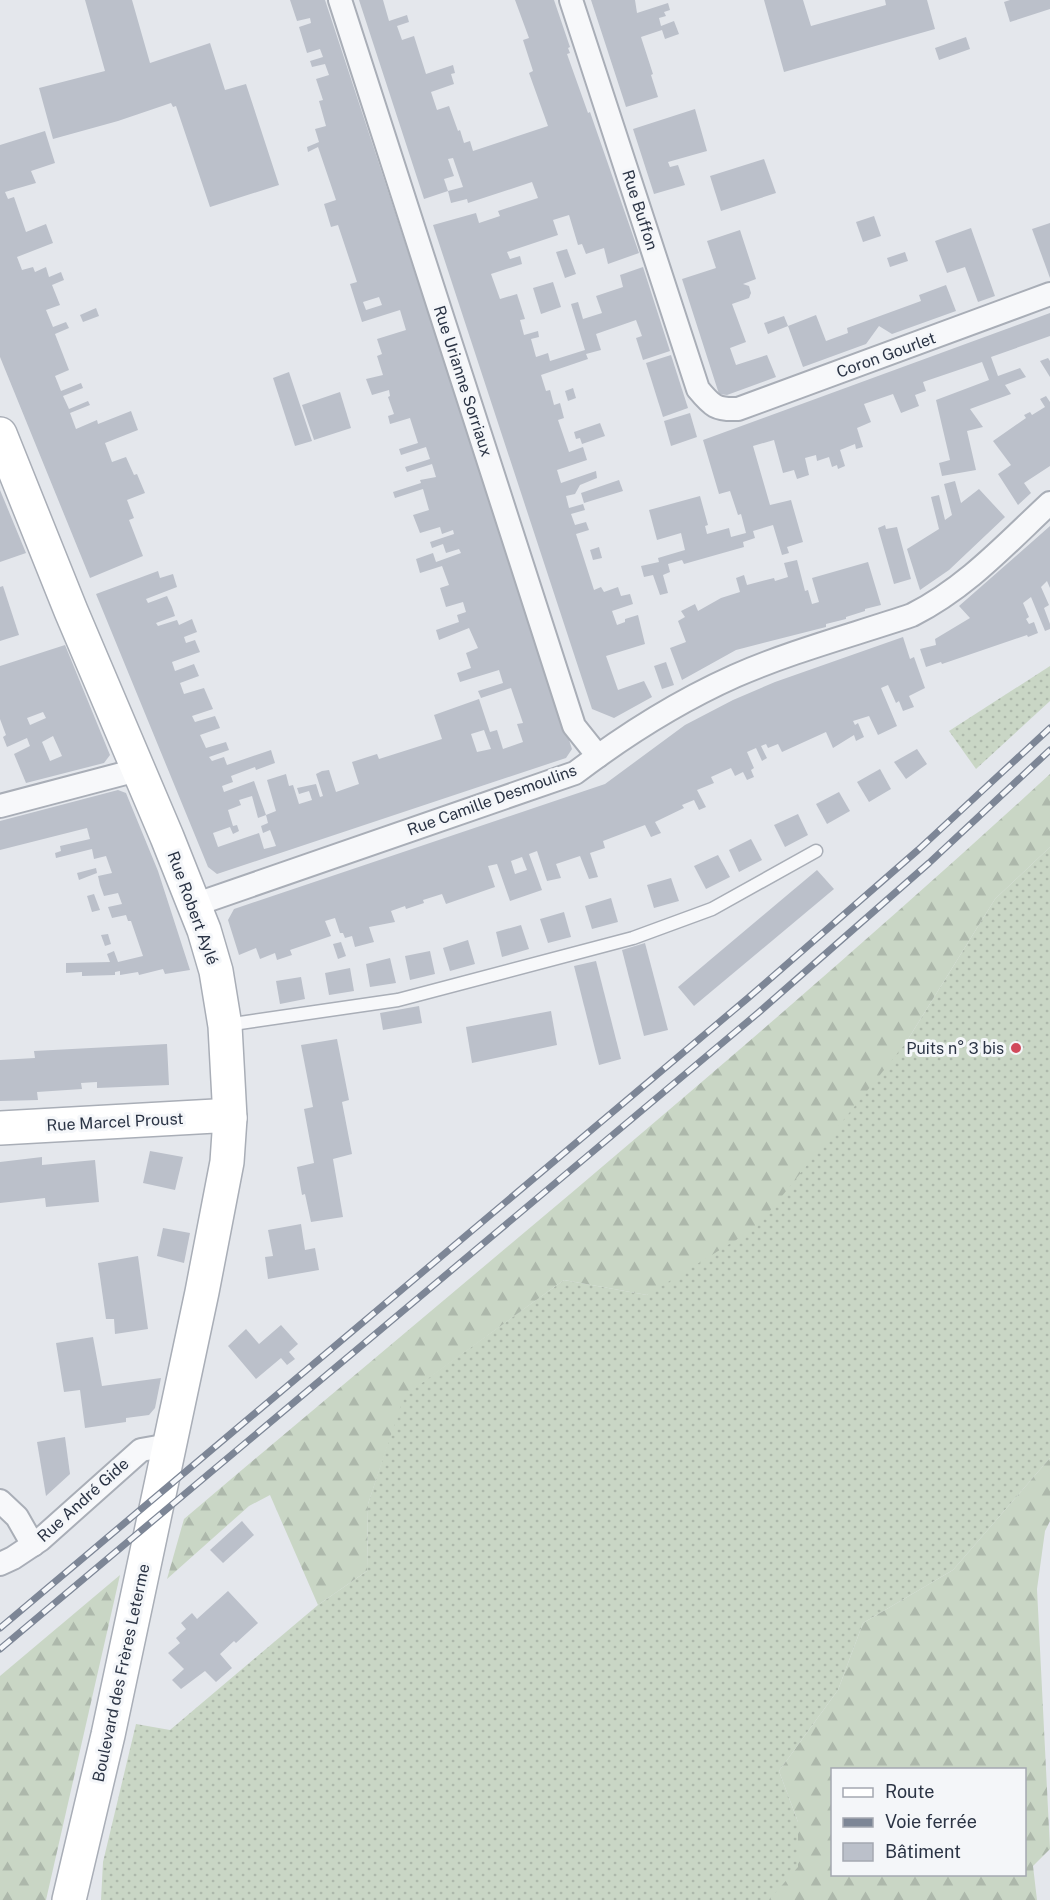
<svg xmlns="http://www.w3.org/2000/svg" width="1050" height="1900" font-family="'Public Sans',sans-serif">
  <defs>
    <pattern id="grass-dots" width="8" height="8" patternUnits="userSpaceOnUse" patternTransform="scale(1.5)"><rect width="8" height="8" fill="#c9d6c5"/><path d="M2 2h.1M6 6h.1" fill="none" stroke="#adb8ab" stroke-width="1.8" stroke-linecap="round"/></pattern>
    <pattern id="forest-firs" width="22" height="20" patternUnits="userSpaceOnUse" patternTransform="scale(1.5)"><rect width="22" height="20" fill="#c9d6c5"/><path d="M5 1l3.5 6h-7zM16 11l3.5 6h-7z" fill="#adb8ab"/></pattern>
  </defs>
  <rect width="100%" height="100%" fill="#e4e7ec"/>
  <!-- grass -->
  <g fill="url(#grass-dots)">
    <path d="M1050,666V701L976,769L949,731Z"/>
    <path d="M1050,847V1458L953,1570L863,1623L838,1690L779,1771L798,1822V1868L770,1900H101L103,1862L136,1724L170,1730L318,1605L367,1571L368,1504L403,1396L564,1280L647,1295L905,1044L995,899Z"/>
  </g>
  <!-- forest -->
  <g fill="url(#forest-firs)" fill-rule="evenodd">
    <path d="M1050,774V847L995,899L905,1044L757,1227L647,1295L564,1280L404,1396L368,1504L367,1571L318,1605L270,1495L249,1506L167,1579L184,1519C474,1273 770,1032 1050,774Z"/>
    <path d="M1050,1458V1521L1045,1531L1037,1589L1050,1849L1033,1866L1037,1900H769L798,1867V1822L779,1771L838,1690L863,1623L953,1570ZM832,1770H1024V1874H832Z"/>
    <path d="M120,1575L46,1900H0V1676Z"/>
  </g>
  <!-- building -->
  <g fill="#bbc0ca" fill-rule="evenodd">
    <path d="M85,0H132L150,63L210,43L225,90L246,84L279,185L210,207L176,106L173,107L171,103L118,121L53,139L39,88L105,71Z"/>
    <path d="M290,0H325L572,749L566,758L217,874L208,867L96,594L158,571L160,578L173,574L177,587L146,599L148,603L167,596L172,607L175,616L156,623L158,626L177,620L179,625L192,619L197,632L184,637L186,643L195,640L200,652L172,662L175,671L194,664L199,676L180,683L184,694L204,688L213,709L192,716L195,722L215,716L218,723L220,728L200,735L206,748L226,742L229,750L209,757L212,761L224,757L227,765L271,750L275,763L256,770L255,767L231,776L233,782L222,786L224,792L254,781L266,815L276,811L267,780L286,774L289,786L293,785L299,804L312,800L309,791L299,794L297,788L316,784L320,797L323,796L316,774L322,771L329,770L336,792L359,784L352,762L377,754L379,759L442,739L434,715L479,699L490,732L497,730L503,749L523,742L517,724L523,723L511,688L481,698L478,691L503,683L499,670L460,682L457,673L471,668L466,653L478,648L469,628L439,640L436,630L459,622L457,615L466,612L463,602L446,607L440,588L449,585L442,566L420,573L416,559L433,553L436,562L461,553L459,549L446,553L443,544L432,548L430,542L454,534L453,530L442,534L440,527L420,533L413,515L429,510L423,489L395,498L393,492L421,483L420,480L436,477L432,464L407,472L405,467L430,459L426,447L401,455L399,449L418,443L410,418L390,424L388,416L394,414L388,397L390,396L389,390L372,395L366,379L383,375L377,356L382,354L377,339L406,330L400,310L362,322L350,284L357,282L338,225L331,227L324,204L336,200L318,147L308,152L307,147L319,142L315,129L326,126L319,101L323,100L316,79L329,75L325,64L312,67L310,61L323,57L320,49L307,53L299,27L311,23L310,18L297,21ZM379,297L382,305L366,310L363,302ZM484,730L491,749L477,752L471,734ZM252,796L258,818L266,815L268,823L261,826L263,833L270,830L276,846L264,849L259,833L218,847L213,833L230,827L233,834L239,831L237,825L233,826L228,810L241,805L239,800Z"/>
    <path d="M359,0H383L389,21L407,15L409,22L397,26L402,40L414,36L426,74L453,65L455,73L451,74L454,84L431,92L437,110L449,106L458,131L460,130L464,143L470,141L473,151L548,126L529,73L533,71L523,40L529,38L515,0H554L570,47L568,48L570,53L567,54L588,113L590,112L639,253L608,264L604,248L586,254L582,244L578,245L569,215L553,220L558,235L507,252L510,259L520,256L522,264L491,274L500,299L517,294L525,319L520,320L524,335L538,331L539,337L531,339L536,357L548,353L550,361L585,350L571,304L578,302L583,319L602,313L596,296L623,287L620,275L643,267L670,351L643,360L636,338L642,336L636,320L596,334L601,350L586,354L588,359L541,375L546,391L550,390L554,405L560,403L564,418L558,420L569,452L583,447L587,460L557,470L561,483L596,471L597,478L580,485L575,494L566,496L569,508L583,504L585,510L571,514L575,525L586,522L589,530L576,534L594,590L601,587L604,592L618,587L621,596L630,594L633,604L612,611L617,625L625,622V619L638,615L645,644L606,656L618,690L644,681L652,697L614,718L592,709L433,225L476,213L479,223L500,216L498,211L538,198L532,182L468,203L467,199L451,203L448,191L463,187L453,158L448,159L454,176L444,179L448,191L424,199Z"/>
    <path d="M591,0H635L637,13L668,3L670,10L664,12L666,16L659,18L661,26L674,21L679,34L665,39L662,30L641,37L653,74L651,75L658,97L626,107Z"/>
    <path d="M764,0H803L811,26L886,5L885,0H927L935,29L784,72Z"/>
    <path d="M1010,0H1050V9L1010,22L1004,2Z"/>
    <path d="M966,37L970,49L939,60L935,48Z"/>
    <path d="M695,109L707,151L668,162L670,167L678,165L685,185L654,194L633,129Z"/>
    <path d="M45,131L55,163L31,171L36,183L5,192L8,199L14,197L26,232L46,224L53,243L17,257L22,270L33,267L35,272L46,267L49,277L61,272L64,280L52,285L60,305L46,310L53,327L66,322L69,328L55,334L69,370L55,376L61,391L81,383L83,388L63,396L69,409L88,401L90,405L70,413L76,429L97,420L98,424L131,411L138,430L105,443L112,462L126,457L134,475L137,474L145,493L127,500L134,518L129,520L143,556L90,578L0,357V145Z"/>
    <path d="M764,159L776,193L721,211L710,176Z"/>
    <path d="M874,216L881,236L863,242L856,222Z"/>
    <path d="M1050,223V278L1032,229Z"/>
    <path d="M971,228L995,296L978,302L965,267L947,273L935,241Z"/>
    <path d="M740,230L756,279L743,284L749,286L751,293L749,298L732,304L746,342L730,348L736,365L767,355L776,377L727,395L719,394L682,279L716,268L707,241Z"/>
    <path d="M567,249L576,274L565,278L556,252Z"/>
    <path d="M905,252L908,261L890,267L887,258Z"/>
    <path d="M553,282L561,307L541,314L533,288Z"/>
    <path d="M946,285L956,311L892,334L879,326L866,344L803,367L788,326L816,315L826,341L848,333L847,328L921,301L919,295Z"/>
    <path d="M96,308L99,316L83,322L80,315Z"/>
    <path d="M1050,313V336L991,357L998,376L1020,368L1026,377L1005,385L1011,394L970,409L983,427L967,431L976,470L942,476L939,463L950,460L936,400L989,380L982,362L923,382L926,391L915,395L919,406L901,413L893,394L864,404L871,422L857,428L863,447L856,449L855,444L840,450L845,466L838,469L837,465L832,467L829,457L817,461L816,455L805,458L809,475L797,479L794,470L783,473L774,440L753,446L770,505L791,500L803,542L787,547L789,553L782,555L773,525L753,531L755,538L743,542L744,547L684,564L682,560L668,564L670,572L663,575L668,593L660,595L653,575L644,577L641,566L659,562L658,558L685,550L681,533L657,540L649,510L700,496L708,525L705,526L707,534L729,528L731,537L746,533L741,514L738,515L730,491L719,494L703,440Z"/>
    <path d="M784,316L788,326L768,334L764,323Z"/>
    <path d="M671,355L688,408L663,417L646,363Z"/>
    <path d="M1048,358L1050,361V377L1040,361Z"/>
    <path d="M289,372L312,441L295,446L273,378Z"/>
    <path d="M573,388L576,398L568,401L565,391Z"/>
    <path d="M340,392L351,428L314,440L302,405Z"/>
    <path d="M1046,396L1050,402V466L1024,483L1031,493L1018,505L998,474L1011,465L993,441L1026,418L1024,415L1030,412L1032,415L1045,407L1040,399Z"/>
    <path d="M690,413L697,437L671,446L664,421Z"/>
    <path d="M600,423L605,436L582,444L580,438L576,439L574,432Z"/>
    <path d="M619,480L623,491L584,503L581,493Z"/>
    <path d="M955,481L961,503L979,489L1005,517L949,570L920,590L907,549L939,529L931,497L939,495L945,520L952,515L944,484Z"/>
    <path d="M0,490L26,553L0,562Z"/>
    <path d="M885,525L886,529L897,527L911,579L894,584L878,528Z"/>
    <path d="M1050,526V588L1047,581L1041,587L1049,605L1044,608L1050,624V629L1045,631L1031,597L1023,603L1029,617L1026,619L1029,624L1034,622L1038,633L1028,637L1027,635L942,664L941,662L926,667L920,649L936,645L935,639L970,618L959,606Z"/>
    <path d="M599,547L602,558L593,560L590,550Z"/>
    <path d="M797,560L805,591L808,590L812,604L819,602L812,578L868,562L881,605L865,609V611L846,617V619L826,624V627L736,650L682,680L670,648L686,642L678,621L685,617L681,611L695,604L698,611L721,598L740,592L736,578L744,575L747,585L774,578L775,581L788,577L784,563Z"/>
    <path d="M3,586L19,635L0,641V587Z"/>
    <path d="M903,637L910,659L914,657L925,688L909,696L914,707L903,711L899,701L896,703L888,685L881,688L897,726L878,735L869,716L853,721L855,725L858,723L864,737L856,741L854,735L833,748L826,732L782,752L778,744L768,748L766,744L761,746L767,758L762,761L756,748L747,752L754,768L751,770L754,777L747,780L743,772L735,776L731,768L711,777L714,783L697,790L706,807L699,810L694,800L682,805L684,808L655,822L661,833L651,837L645,825L603,841L605,848L590,853L598,877L589,879L580,856L556,864L561,878L547,881L537,851L529,854L542,890L510,901L497,864L488,866L495,887L446,904L442,894L423,900L424,903L406,909L405,906L391,911L395,922L369,927L374,942L355,947L352,936L345,938L343,933H340L335,918L325,921L331,936L290,950L292,955L277,960L275,953L260,959L256,948L239,955L228,920L234,909L605,784L685,725L733,700L775,682ZM522,857L527,870L515,874L511,861Z"/>
    <path d="M65,645L110,755L104,763L26,783L14,754L30,746L27,738L7,747L3,737L6,735L0,719V666ZM43,712L46,718L30,725L27,718ZM53,736L62,756L50,761L42,742Z"/>
    <path d="M666,662L674,685L662,689L654,666Z"/>
    <path d="M917,749L927,764L906,779L894,762Z"/>
    <path d="M880,769L891,789L869,802L857,782Z"/>
    <path d="M118,790L126,793L158,871L190,970L165,974L163,969L139,975L138,972L120,975V971L115,972V975L82,976V972L66,973V963L110,962L107,954L114,951L118,962L143,956L131,921H128L126,915L112,918L108,907L122,904L118,893L104,896L100,885L98,876L112,873L106,856L94,859L92,849L56,858L55,853L61,851L60,846L90,839L87,828L0,850V821Z"/>
    <path d="M839,792L850,811L827,824L816,804Z"/>
    <path d="M798,814L808,835L785,847L774,825Z"/>
    <path d="M751,839L762,860L739,872L729,850Z"/>
    <path d="M718,855L730,877L706,889L694,866Z"/>
    <path d="M96,868L97,873L79,880L77,873Z"/>
    <path d="M817,870L834,889L694,1006L678,987Z"/>
    <path d="M671,878L679,901L654,908L647,885Z"/>
    <path d="M94,894L100,910L92,912L87,896Z"/>
    <path d="M611,898L618,922L592,929L585,906Z"/>
    <path d="M564,912L571,937L548,943L540,919Z"/>
    <path d="M521,925L529,949L502,957L496,932Z"/>
    <path d="M108,934L111,944L105,946L101,935Z"/>
    <path d="M468,940L475,964L450,971L443,948Z"/>
    <path d="M341,942L346,956L338,959L333,944Z"/>
    <path d="M645,943L668,1030L644,1036L622,950Z"/>
    <path d="M430,951L435,974L410,980L405,956Z"/>
    <path d="M390,958L396,983L370,987L366,964Z"/>
    <path d="M596,961L621,1059L599,1065L574,966Z"/>
    <path d="M350,968L354,991L329,995L325,973Z"/>
    <path d="M301,977L305,999L280,1004L276,981Z"/>
    <path d="M419,1006L422,1023L383,1030L380,1013Z"/>
    <path d="M551,1011L557,1045L472,1063L466,1027Z"/>
    <path d="M337,1039L349,1100L342,1102L352,1154L333,1159L343,1217L311,1222L305,1194L302,1195L297,1167L314,1163L304,1109L313,1107L301,1045Z"/>
    <path d="M167,1044L169,1085L97,1088V1082L81,1083L82,1089L37,1092L38,1100L0,1101V1060L35,1058L34,1051Z"/>
    <path d="M150,1151L183,1157L175,1190L143,1183Z"/>
    <path d="M42,1157V1165L95,1160L99,1202L46,1207L45,1198L0,1203V1162Z"/>
    <path d="M301,1224L305,1250L315,1248L319,1270L268,1279L265,1257L273,1256L268,1230Z"/>
    <path d="M163,1228L190,1233L184,1263L157,1256Z"/>
    <path d="M138,1256L148,1329L115,1334L114,1319H106L98,1263Z"/>
    <path d="M281,1325L298,1344L289,1352L295,1359L287,1365L281,1358L256,1379L228,1346L246,1329L259,1344Z"/>
    <path d="M93,1337L102,1386L161,1378L155,1408L149,1415L126,1418V1422L85,1428L80,1390L64,1392L56,1343Z"/>
    <path d="M65,1437L70,1474L46,1496L37,1442Z"/>
    <path d="M242,1521L254,1535L223,1563L210,1550Z"/>
    <path d="M228,1591L258,1623L236,1643L234,1641L220,1654L232,1668L216,1682L205,1671L181,1689L172,1680L184,1669L168,1653L180,1643L176,1638L186,1629L181,1623L192,1613L197,1619Z"/>
  </g>
  <g fill="none" stroke-linecap="round" stroke-linejoin="round">
    <defs>
      <path id="lane" d="M226,1025L398,1000L633,938L712,909L816,851"/>
      <g id="street">
        <path d="M340,0L574,726L598,756"/>
        <path d="M571,0L698,389C712,406 716,410 738,409L1050,294"/>
        <path d="M0,806L137,770"/>
        <path d="M194,905L575,773C625,735 677,702 735,676C792,651 853,635 912,615C966,588 1006,544 1050,503"/>
        <path d="M0,1501L17,1517L33,1545"/>
        <path d="M0,1564L13,1558L40,1540L141,1450L169,1445"/>
      </g>
      <g id="secondary">
        <path d="M0,434L71,611L167,837L204,930L216,971L225,1026L230,1118L227,1162L202,1292L108,1735L69,1900"/>
        <path d="M0,1128L215,1116L230,1118"/>
      </g>
    </defs>
    <!-- lane casing -->
    <use href="#lane" stroke="#a9aeb7" stroke-width="15"/>
    <!-- street casing -->
    <use href="#street" stroke="#a9aeb7" stroke-width="26"/>
    <!-- secondary casing -->
    <use href="#secondary" stroke="#a9aeb7" stroke-width="36"/>
    <!-- lane -->
    <use href="#lane" stroke="#f7f8fa" stroke-width="12"/>
    <!-- street -->
    <use href="#street" stroke="#f7f8fa" stroke-width="22"/>
    <!-- secondary -->
    <use href="#secondary" stroke="#fff" stroke-width="33"/>
    <defs>
      <g id="rail">
        <path d="M0,1628L748,998L918,850L1050,728"/>
        <path d="M0,1649L758,1013L929,863L1050,750"/>
      </g>
    </defs>
    <!-- rail casing -->
    <use href="#rail" stroke="#7d8696" stroke-width="7"/>
    <!-- rail -->
    <use href="#rail" stroke="#f4f6f9" stroke-width="4.5" stroke-dasharray="14" stroke-linecap="butt"/>
  </g>
  <!-- markers -->
  <circle fill="#d1495b" stroke="#f4f6f9" stroke-width="2" cx="1016" cy="1048" r="6"/>
  <g text-anchor="middle" dominant-baseline="central" stroke-width="6" stroke-linejoin="round" paint-order="stroke">
    <!-- street labels -->
    <g font-size="16" fill="#2b3445" stroke="#f4f6f9">
      <text transform="translate(640 210) rotate(72)">Rue Buffon</text>
      <text transform="translate(886 355) rotate(-20)">Coron Gourlet</text>
      <text transform="translate(463 381) rotate(72)">Rue Urianne Sorriaux</text>
      <text transform="translate(492 800) rotate(-20)">Rue Camille Desmoulins</text>
      <text transform="translate(193 908) rotate(70)">Rue Robert Aylé</text>
      <text transform="translate(115 1122) rotate(-3)">Rue Marcel Proust</text>
      <text transform="translate(83 1500) rotate(-42)">Rue André Gide</text>
      <text transform="translate(121 1673) rotate(-78)">Boulevard des Frères Leterme</text>
    </g>
    <!-- poi labels -->
    <g font-size="16" fill="#2b3445" stroke="#f4f6f9" text-anchor="end">
      <text x="1004" y="1048">Puits n° 3 bis</text>
    </g>
  </g>
  <!-- legend -->
  <rect x="831" y="1768" width="195" height="108" fill="#f4f6f9" stroke="#a4a8b1" stroke-width="1.5"/>
  <rect x="843" y="1788" width="30" height="9" fill="#ffffff" stroke="#a4a8b1" stroke-width="1.5"/>
  <text x="885" y="1798" font-size="18" fill="#2b3445">Route</text>
  <rect x="843" y="1818" width="30" height="9" fill="#7d8696" stroke="#a4a8b1" stroke-width="1.5"/>
  <text x="885" y="1828" font-size="18" fill="#2b3445">Voie ferrée</text>
  <rect x="843" y="1843" width="30" height="18" fill="#bbc0ca" stroke="#a4a8b1" stroke-width="1.5"/>
  <text x="885" y="1858" font-size="18" fill="#2b3445">Bâtiment</text>
</svg>
